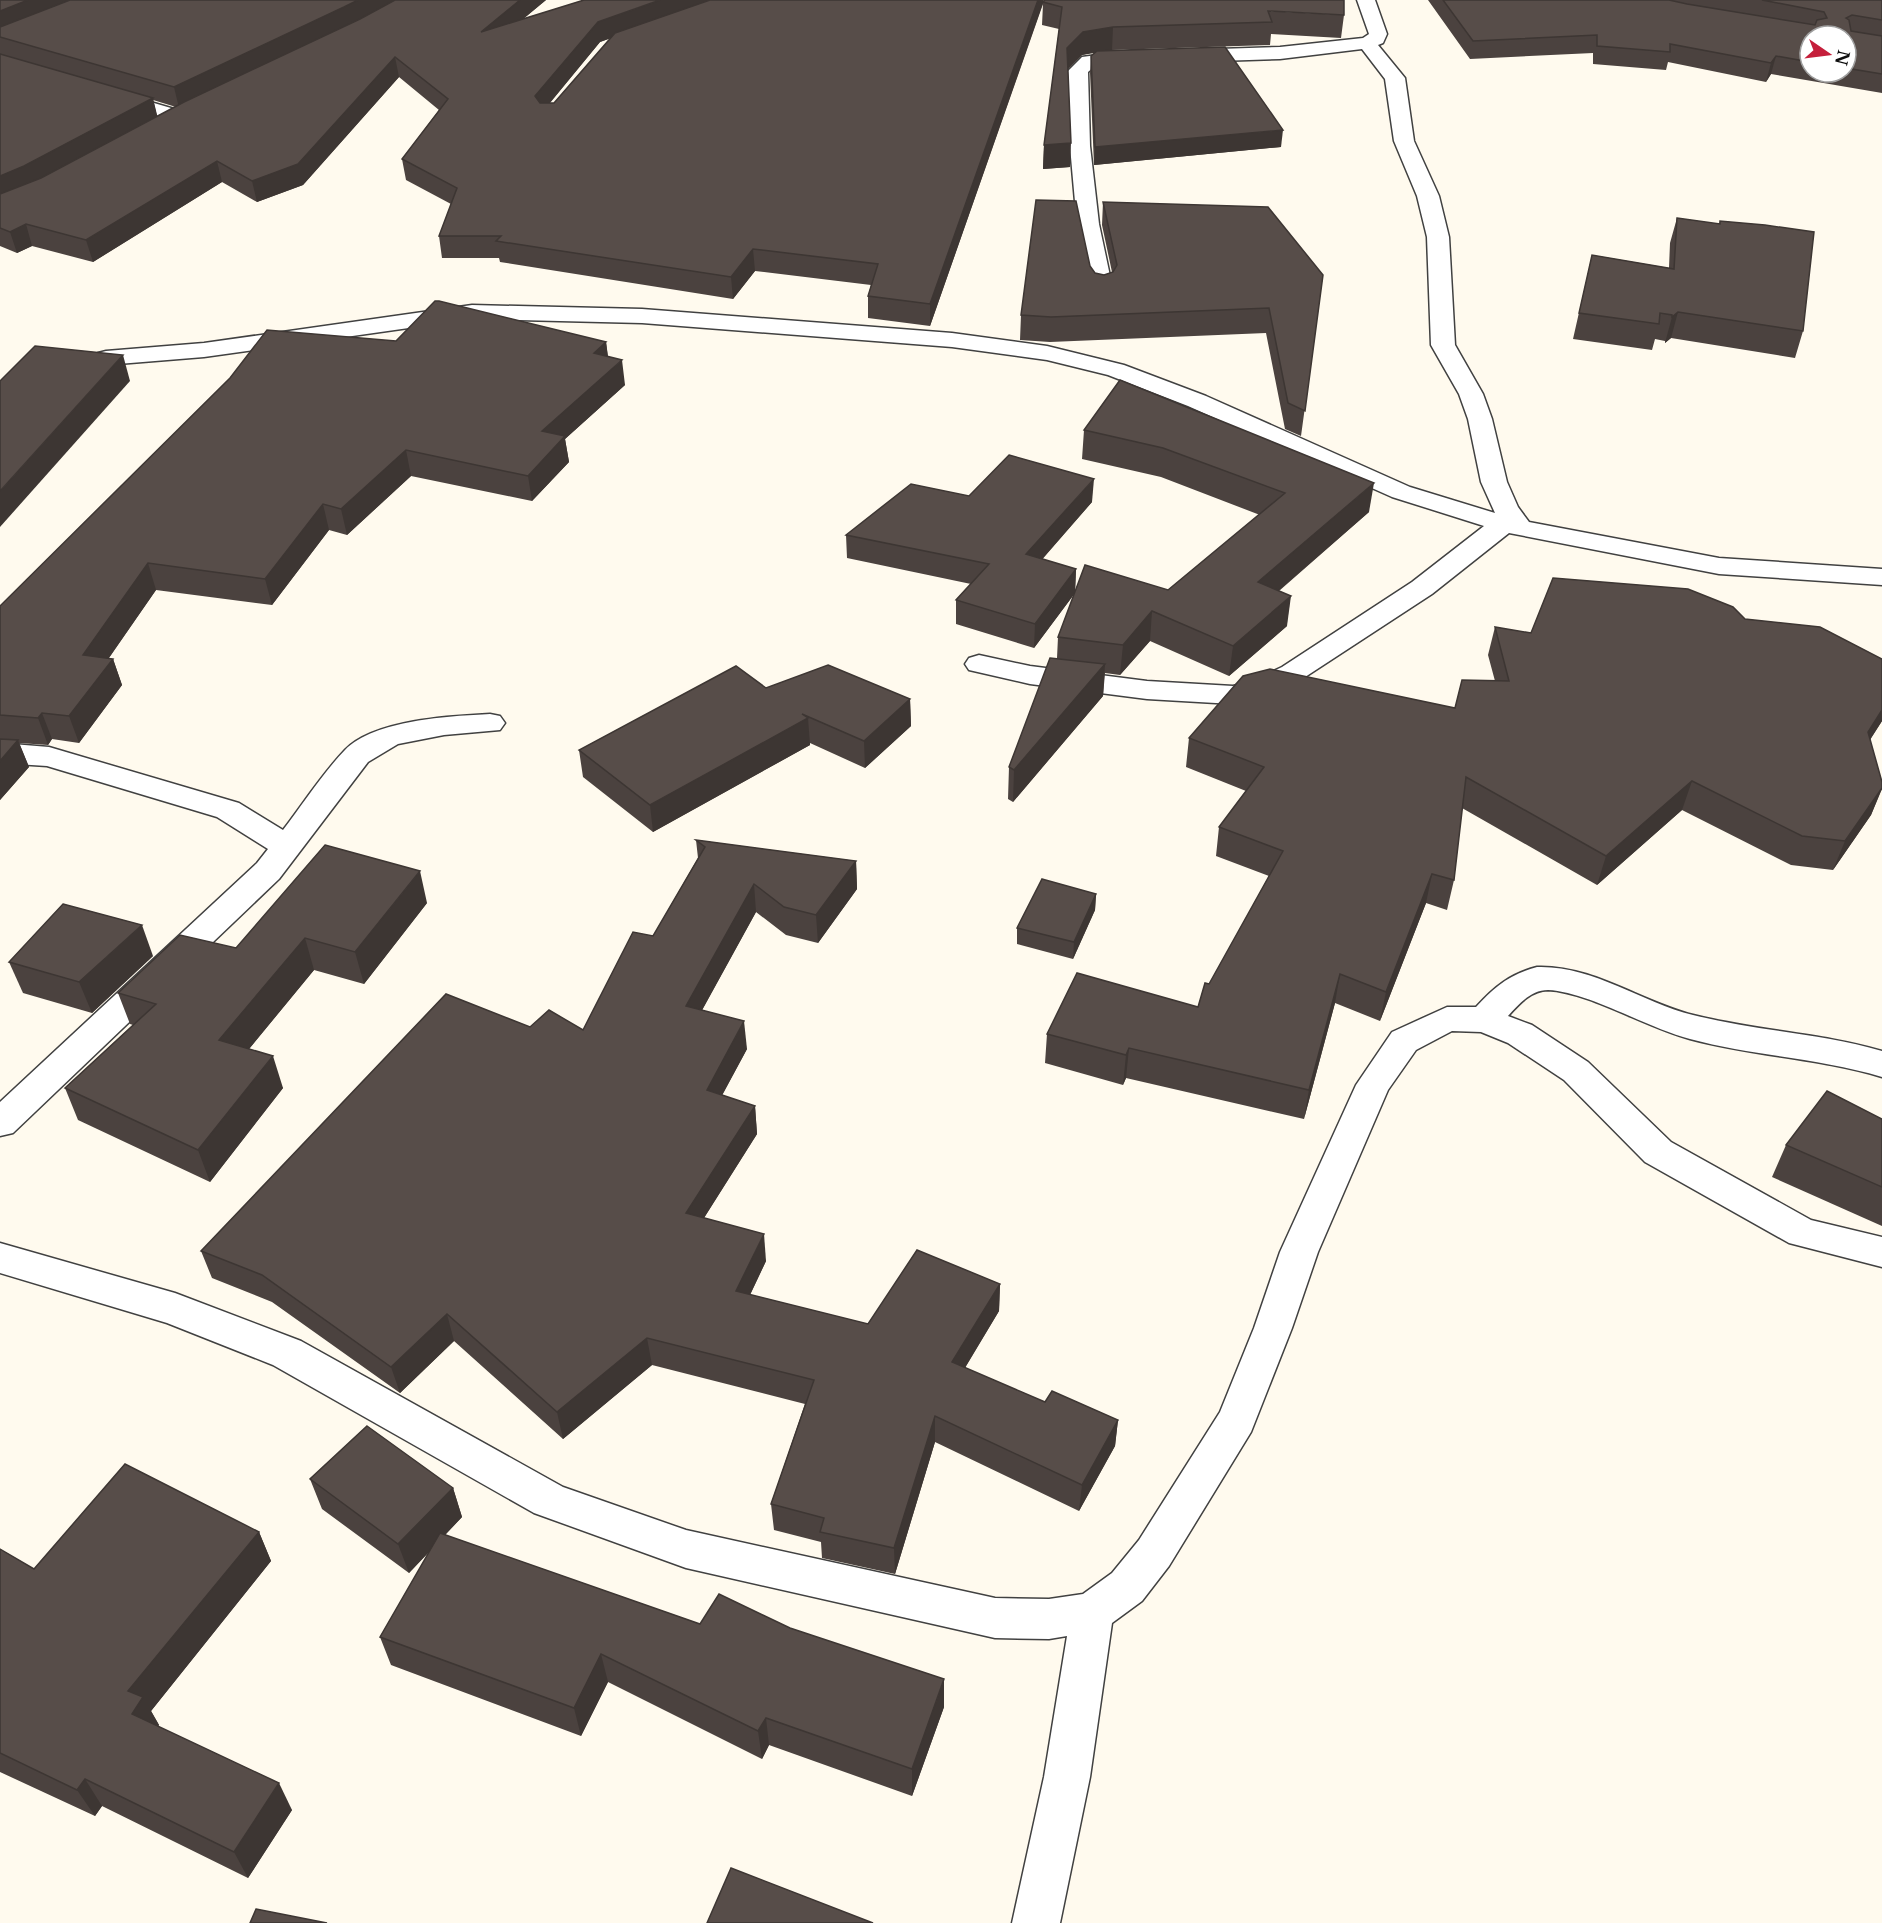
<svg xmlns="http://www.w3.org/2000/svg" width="1882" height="1923" font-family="'Libre Baskerville',serif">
  <rect width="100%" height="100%" fill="#fffaee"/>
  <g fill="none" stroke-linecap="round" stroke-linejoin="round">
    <defs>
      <g id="street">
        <path d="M1357,0H1375L1387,34L1383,43L1378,45L1405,78L1414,141L1439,196L1449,237L1455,345L1483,394L1492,419L1507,482L1518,507L1529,522L1719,558L1882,569V585L1719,574L1509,533L1432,594L1302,679L1259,698L1233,704L1147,699L1030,684L969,670L965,664L969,658L979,655L1030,666L1147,681L1233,686L1250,682L1282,667L1412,582L1484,526L1392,497L1188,406L1108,375L1047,360L952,347L642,323L472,319L204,357L106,365L98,363L94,358L98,353L106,351L204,343L472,305L642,309L952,333L1047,346L1124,365L1206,396L1410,487L1495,513L1481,482L1468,419L1459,394L1431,345L1427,237L1417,196L1394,141L1385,79L1362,49L1280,59L1187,62L1180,60L1177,56L1180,52L1187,50L1280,47L1363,38L1369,34Z"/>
        <path d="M1135,50L1142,52L1145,56L1142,60L1095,66L1088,72L1090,146L1099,224L1113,290L1110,295L1102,297L1094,295L1091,290L1077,224L1070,146L1068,71L1082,57Z"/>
        <path d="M113,91L188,113L191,117L188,121L181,123L106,101L103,97L106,93Z"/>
        <path d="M490,714L500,716L505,723L500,730L444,735L398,744L368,762L279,879L13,1133L0,1136V1102L257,863L268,849L217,817L47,766L0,763V743L49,747L239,803L283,830C303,804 322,774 345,750C374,720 450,716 490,714Z"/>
        <path d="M1537,967C1592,965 1641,1002 1693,1015C1756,1031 1820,1033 1882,1051V1077C1819,1058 1753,1056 1690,1039C1647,1028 1589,992 1548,990C1531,990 1519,1004 1508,1016L1532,1025L1588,1062L1671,1142L1811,1220L1882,1237V1267L1789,1243L1645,1162L1564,1080L1508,1043L1481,1032L1452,1031L1416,1050L1388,1090L1318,1252L1292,1328L1251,1432L1169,1566L1142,1601L1112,1623L1090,1777L1060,1923H1012L1044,1777L1067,1636L1049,1639L995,1638L686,1568L534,1513L273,1365L167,1323L0,1273V1243L175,1293L301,1341L563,1487L686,1530L995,1598L1049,1599L1083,1594L1112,1573L1139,1540L1220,1412L1254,1328L1280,1252L1356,1085L1392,1032L1447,1007H1476C1494,987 1510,974 1537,967Z"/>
      </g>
    </defs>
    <!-- street casing -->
    <use href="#street" stroke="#414141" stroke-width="3"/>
    <!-- street -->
    <use href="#street" fill="#fff" fill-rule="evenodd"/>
  </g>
  <!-- wall -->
  <g fill="#4b423f" fill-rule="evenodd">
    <path d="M0,0H546L524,18L1043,2L1045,0L1344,15L1341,38L1271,34L1270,45L1112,50L1103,51L1281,147L1094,165L1090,73L1091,56L1095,52L1082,55L1068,69L1070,167L1043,169L1044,145L1059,29L1042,25L1043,4L930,326L868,318V296L871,285L755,271L733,299L500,262L499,258H442L439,236L451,204L406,180L402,159L439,110L399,77L303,185L257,202L222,182L93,262L32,246L17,253L0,246ZM611,38L554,103H550L600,42ZM153,100L176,107L157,116Z"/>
    <path d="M1428,0H1882V93L1771,74L1766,82L1668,62L1666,70L1593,64V53L1470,59ZM1810,36H1846V72H1810Z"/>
    <path d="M1103,202L1323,275L1301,436L1285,429L1266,333L1050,342L1020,340L1021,315L1090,266L1095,273L1104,275L1112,272L1102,225Z"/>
    <path d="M1677,218L1719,224L1720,221L1803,331L1795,358L1671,338L1665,343V341L1655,339L1652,350L1573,339L1592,255L1669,268L1670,243Z"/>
    <path d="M396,341L606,342L608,356L625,385L565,439L569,462L532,501L411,476L347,535L329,530L272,605L156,590L109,658L113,659L122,685L79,743L52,739L48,745L19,743L29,767L0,800V606Z"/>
    <path d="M1120,380L1369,512L1279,591L1287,626L1229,676L1150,641L1120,675L1105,673L1103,696L1013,802L1008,799L1009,767L1057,658L1058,637L1168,590L1260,515L1161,477L1082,459L1084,430Z"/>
    <path d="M969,496L1092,502L1042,559L1076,569L1075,593L1034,648L956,624V600L971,584L847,558L846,535Z"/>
    <path d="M1745,619L1882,659V721L1870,740L1882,782V789L1871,815L1833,870L1791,865L1682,810L1597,885L1462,808L1454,880L1447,910L1426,903L1380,1021L1335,1003L1304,1119L1126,1078L1123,1085L1045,1063L1047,1034L1198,1007L1269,876L1216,856L1219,827L1246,791L1186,767L1189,738L1455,708L1495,681L1488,655L1495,627L1531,633Z"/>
    <path d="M766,688L910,699L911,726L865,768L810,743V745L653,832L583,777L579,750Z"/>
    <path d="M696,840L856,861L857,889L818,943L786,935L756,912L702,1010L747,1049L722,1095L755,1106L757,1134L704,1218L766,1261L750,1295L868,1324L1000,1284L999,1311L965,1368L1045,1402L1118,1420L1115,1446L1079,1511L935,1442L895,1574L822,1558L821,1542L774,1530L771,1504L805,1404L652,1365L563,1439L454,1341L400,1393L272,1302L212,1278L201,1251L530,1027L583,1030L653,936L698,858Z"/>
    <path d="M1096,894L1095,910L1073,959L1017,944V928Z"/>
    <path d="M427,903L364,984L314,970L249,1049L283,1088L210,1182L78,1120L65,1088L133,1025L130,1024L118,993L236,948Z"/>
    <path d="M153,956L92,1013L23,993L9,962Z"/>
    <path d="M1882,1119V1226L1772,1177L1786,1145Z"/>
    <path d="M310,1479L453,1488L462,1517L445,1535L700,1624L944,1707L912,1796L769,1745L762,1759L608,1682L581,1736L391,1665L380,1637L430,1551L409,1573L322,1509Z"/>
    <path d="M259,1532L271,1561L151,1711L159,1725L158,1726L292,1810L248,1878L102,1806L95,1816L0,1772V1549L34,1569Z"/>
  </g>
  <!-- shaded-wall -->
  <g fill="#3d3633">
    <path d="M28,0H81L0,34V11Z"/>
    <path d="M358,0H397L348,27L179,108L174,87Z"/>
    <path d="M520,0H546L484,52L481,32Z"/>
    <path d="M660,0H710L695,8L600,42L538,117L535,96L598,22Z"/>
    <path d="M1038,0H1044L930,326V304Z"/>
    <path d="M1113,27L1112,50L1082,55L1066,71L1067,48L1083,32Z"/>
    <path d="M1776,56L1771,74L1766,82L1771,63Z"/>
    <path d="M395,57L399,77L303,185L257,202L252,181Z"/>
    <path d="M153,98L158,119L0,200V176Z"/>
    <path d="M1283,130L1281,147L1094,165L1095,147Z"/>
    <path d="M1071,143L1070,167L1043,169L1044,145Z"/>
    <path d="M217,161L222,182L93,262L86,240Z"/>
    <path d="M26,224L32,246L17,253L10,232Z"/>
    <path d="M753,249L755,271L733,299L731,277Z"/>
    <path d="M1678,312L1671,338L1665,343L1672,317Z"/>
    <path d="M606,342L609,367L594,353Z"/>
    <path d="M123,355L130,381L0,527V491Z"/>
    <path d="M622,360L625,385L565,439L569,462L532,501L528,476L542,431Z"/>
    <path d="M406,450L411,476L347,535L341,509Z"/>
    <path d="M1094,479L1092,502L1026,578V554Z"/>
    <path d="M1374,483L1369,512L1254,612L1258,582Z"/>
    <path d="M323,504L329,530L272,605L265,579Z"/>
    <path d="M148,563L156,590L92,682L83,655Z"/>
    <path d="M1076,569L1075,593L1034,648L1035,624Z"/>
    <path d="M1291,596L1287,626L1229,676L1233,646Z"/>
    <path d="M1152,611L1150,641L1120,675L1123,645Z"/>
    <path d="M113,659L122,685L79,743L69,716Z"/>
    <path d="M1105,664L1103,696L1013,802L1014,770Z"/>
    <path d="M910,699L911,726L865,768L864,741Z"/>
    <path d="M1882,710V721L1856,761L1868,732Z"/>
    <path d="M42,713L52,739L48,745L38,718Z"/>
    <path d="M808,718L810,745L653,832L650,805Z"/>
    <path d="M18,740L29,767L0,800V761Z"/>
    <path d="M1692,781L1682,810L1597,885L1606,856Z"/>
    <path d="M1882,788L1871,815L1833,870L1845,841Z"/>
    <path d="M856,861L857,889L818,943L816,915Z"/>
    <path d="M420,871L427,903L364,984L355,952Z"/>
    <path d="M1432,874L1426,903L1380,1021L1386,992Z"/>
    <path d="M754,884L756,912L689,1034L686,1006Z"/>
    <path d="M1096,894L1095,910L1073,959L1074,942Z"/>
    <path d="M142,925L153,956L92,1013L79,982Z"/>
    <path d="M305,938L314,970L230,1072L219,1040Z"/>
    <path d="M1340,974L1335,1003L1304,1119L1309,1090Z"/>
    <path d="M744,1021L747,1049L710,1118L707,1090Z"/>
    <path d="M1129,1048L1126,1078L1123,1085L1126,1055Z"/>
    <path d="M273,1056L283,1088L210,1182L198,1150Z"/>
    <path d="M755,1106L757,1134L690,1240L686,1213Z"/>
    <path d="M764,1234L766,1261L739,1318L736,1291Z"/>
    <path d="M1000,1284L999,1311L952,1389V1362Z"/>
    <path d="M447,1314L454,1341L400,1393L391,1367Z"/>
    <path d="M647,1338L652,1365L563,1439L557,1412Z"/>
    <path d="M935,1416V1442L895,1574L894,1548Z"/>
    <path d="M1118,1420L1115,1446L1079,1511L1082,1485Z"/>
    <path d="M453,1488L462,1517L409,1573L398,1544Z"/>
    <path d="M259,1532L271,1561L151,1711L159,1725L148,1741L132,1714L128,1691Z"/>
    <path d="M601,1654L608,1682L581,1736L574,1708Z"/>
    <path d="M944,1679V1707L912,1796V1769Z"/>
    <path d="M766,1718L769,1745L762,1759L758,1731Z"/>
    <path d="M85,1779L102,1806L95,1816L77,1790Z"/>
    <path d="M279,1783L292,1810L248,1878L234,1852Z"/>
  </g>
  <!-- building -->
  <g fill="#574d49" stroke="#3d3633" stroke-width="1.5">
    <path d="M0,0H28L0,11Z"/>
    <path d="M70,0H358L344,7L174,87L0,37V27Z"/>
    <path d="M395,0H520L481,32L584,0H660L598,22L535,96L540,103H554L615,33L710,0H1038L930,304L868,296L878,264L753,249L731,277L496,241L501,236H439L457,188L402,159L448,99L395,57L298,164L252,181L217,161L86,240L26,224L10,232L0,228V194L41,178L184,102L360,19Z"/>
    <path d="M1045,0H1344V15L1268,11L1272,22L1113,27L1083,32L1067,48L1071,143L1044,145L1062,7L1043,2Z"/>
    <path d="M1443,0H1669L1687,4L1815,25L1817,20L1827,18L1824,12L1762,0H1882V20L1852,15L1846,18L1849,20L1851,31L1882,36V74L1846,68V36H1810V62L1776,56L1771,63L1670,44V52L1597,46V35L1473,41Z"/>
    <path d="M1225,47L1283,130L1095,147L1091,56L1097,51Z"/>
    <path d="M0,54L153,98L24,166L0,176Z"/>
    <path d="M1036,200L1076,201L1090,266L1095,273L1104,275L1113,272L1117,265L1103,202L1268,207L1323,275L1305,411L1288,403L1269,308L1051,317L1021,315Z"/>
    <path d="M1677,218L1720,224V221L1765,225L1814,232L1803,331L1678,312L1672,317V315L1660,313L1659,324L1579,313L1592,255L1674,269Z"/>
    <path d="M435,301H439L606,342L594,353L622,360L542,431L565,436L528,476L406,450L341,509L323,504L265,579L148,563L83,655L113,659L69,716L42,713L38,718L0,715V606L230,378L267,330L396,341Z"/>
    <path d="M35,346L123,355L0,491V381Z"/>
    <path d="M1120,380L1374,483L1258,582L1291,596L1233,646L1152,611L1123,645L1058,637L1085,565L1168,590L1285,493L1163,448L1084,430Z"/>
    <path d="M1009,455L1094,479L1026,554L1076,569L1035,624L956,600L989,564L846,535L911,484L969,496Z"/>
    <path d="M1553,578L1688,589L1733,607L1745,619L1820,627L1882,659V710L1868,732L1882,782V788L1845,841L1802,836L1692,781L1606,856L1466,777L1454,880L1432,874L1386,992L1340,974L1309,1090L1129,1048L1126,1055L1047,1034L1077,973L1198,1007L1205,983L1209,984L1283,851L1219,827L1264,767L1189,738L1243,676L1270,669L1455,708L1462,680L1509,681L1495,627L1531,633Z"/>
    <path d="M1050,658L1105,664L1014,770L1009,767Z"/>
    <path d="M828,665L910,699L864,741L802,714L808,718L650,805L579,750L736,666L766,688Z"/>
    <path d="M0,739L18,740L0,761Z"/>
    <path d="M696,840L856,861L816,915L784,907L754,884L686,1006L744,1021L707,1090L755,1106L686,1213L764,1234L736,1291L868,1324L917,1250L1000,1284L952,1362L1045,1402L1052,1391L1118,1420L1082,1485L935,1416L894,1548L820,1532L824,1518L771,1504L814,1380L647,1338L557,1412L447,1314L391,1367L262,1275L201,1251L446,994L530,1027L549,1010L583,1030L633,932L653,936L705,847Z"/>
    <path d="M325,845L420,871L355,952L305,938L219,1040L273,1056L198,1150L65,1088L156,1004L118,993L180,935L236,948Z"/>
    <path d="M1042,879L1096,894L1074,942L1017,928Z"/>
    <path d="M63,904L142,925L79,982L9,962Z"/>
    <path d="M1827,1091L1882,1119V1187L1786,1145Z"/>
    <path d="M367,1426L453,1488L398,1544L310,1479Z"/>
    <path d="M125,1464L259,1532L128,1691L143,1697L132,1714L279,1783L234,1852L85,1779L77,1790L0,1753V1549L34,1569Z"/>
    <path d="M440,1533L700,1624L719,1594L790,1628L944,1679L912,1769L766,1718L758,1731L601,1654L574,1708L380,1637Z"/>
    <path d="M731,1868L873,1923H707Z"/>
    <path d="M256,1909L327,1923H250Z"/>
  </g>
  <!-- north arrow -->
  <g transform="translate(1828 54) rotate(104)"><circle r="28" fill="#ffffff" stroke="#9f9f9f" stroke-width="1.5"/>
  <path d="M0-4.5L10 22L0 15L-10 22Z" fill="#c51f3b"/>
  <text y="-9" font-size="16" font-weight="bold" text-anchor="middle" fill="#0e0e0e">N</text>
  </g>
</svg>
